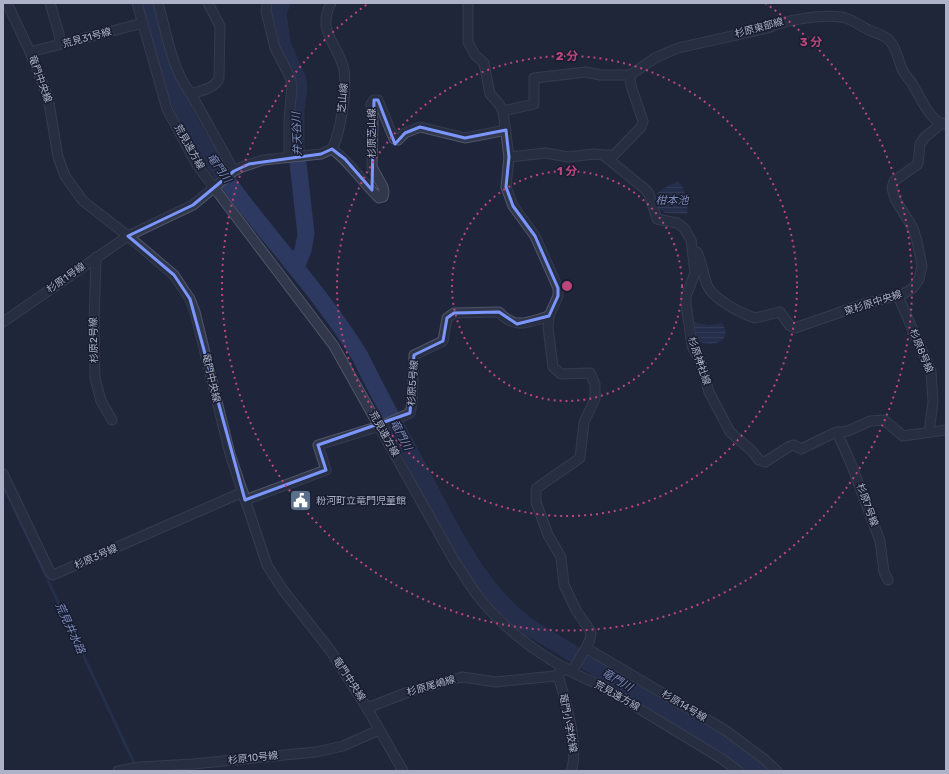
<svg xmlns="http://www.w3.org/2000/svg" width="949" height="774" font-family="Rubik,'Noto Sans JP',sans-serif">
  <defs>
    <pattern id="water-rules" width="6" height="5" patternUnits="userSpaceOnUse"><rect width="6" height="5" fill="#2d3960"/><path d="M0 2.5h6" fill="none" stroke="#495375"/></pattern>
  </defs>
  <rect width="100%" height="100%" fill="#1f263b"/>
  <!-- water -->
  <g fill="url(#water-rules)">
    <path d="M678,182C685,186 689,207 687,214L665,213L658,207L657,193L669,185Z"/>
    <path d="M692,322L709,325L722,323C736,343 706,351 693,337Z"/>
  </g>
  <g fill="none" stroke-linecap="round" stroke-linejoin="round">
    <!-- stream -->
    <path stroke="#2d3960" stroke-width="3" d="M3,485L136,767"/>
    <!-- river -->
    <g stroke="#2d3960" stroke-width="17">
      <path d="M150,3C160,39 168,79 185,113C231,203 308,271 360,356C382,401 406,444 429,488C456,539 481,592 529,627L724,745L758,771"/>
      <path d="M282,3L278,12L282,43L298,80L299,89L296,108V145L306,234L303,250L296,267"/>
    </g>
    <defs>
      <g id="minor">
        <path d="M7,3L30,52L48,97L58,157L65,176L83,201L128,236L174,275L190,299L195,312L230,454L267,565L283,590L330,650L367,708L403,771"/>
        <path d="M50,3L59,34L60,44"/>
        <path d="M137,3L167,109L197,165L334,346L455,562C463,573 469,584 477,595C508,635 555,667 602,686L722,759L738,771"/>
        <path d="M158,3C167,34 171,68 191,94"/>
        <path d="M208,3L220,26L219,78C215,89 201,90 191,94L234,171"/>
        <path d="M267,3L266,11L275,48L290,77L292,86L289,120V157"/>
        <path d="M331,3C316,32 338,43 344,70C347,88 341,132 332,149"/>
        <path d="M468,3V42L475,55L484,63L490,94L499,104L503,111L509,157L506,187L513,206L535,236L558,288V296L549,316L548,327L553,367L561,374L590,373L595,384V399L584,422L580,458L541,485L536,489V502L548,535L561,557L564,585L576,610L591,632L590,639L586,648L572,671"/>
        <path d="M30,52L143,23"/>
        <path d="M503,111L534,104V78L586,72L600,75H630"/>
        <path d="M603,155H614L641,127L643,121L631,86L630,75L655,58L678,48L768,28C784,20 827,13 845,18C854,20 861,27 869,30C876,33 885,35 890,41C897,49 898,60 902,69C905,76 911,80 914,87C921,98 931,124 946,124"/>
        <path d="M509,157L546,153L568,157L594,154L603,155L645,189L649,194L657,219L677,223L684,228L691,240L695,273L686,296V304L692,346L701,363L709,392L730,432L752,451L759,460L765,462L790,446L794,445L801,449L834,433L848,431L870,421L884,420L903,436L946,430"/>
        <path d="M697,252C702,262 703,274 707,285C713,299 740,313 755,318L780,312L790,326L795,328L864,304L903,294L913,288L919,279L922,266L917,241L913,228L895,199L892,188L894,181L918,164L920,144L925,137L941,124"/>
        <path d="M96,257L94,325L95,378L101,401L112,420"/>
        <path d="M898,296L931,371L933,402L929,432"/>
        <path d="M3,322L128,236L193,205L234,171L242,167L263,160L321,154L332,149C351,163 362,182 379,198L383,197L384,192L383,187L372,167L373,121L371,104L374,100H378L394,139L398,140L405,133L420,127L465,138L506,130"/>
        <path d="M837,432L852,466L880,541L884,572L888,580"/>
        <path d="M3,474L50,572L53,575L243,492"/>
        <path d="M245,500L326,470L318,445L383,425L410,413L412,403L414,355L443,341L447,318L454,313L499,312C515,330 528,322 549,316"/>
        <path d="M586,648L725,730L764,759L777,771"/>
        <path d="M558,675C565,699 580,748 571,771"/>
        <path d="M369,712L367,708L411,691L462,677L496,682L555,676L566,668"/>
        <path d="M118,771L140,767L193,764L316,752L343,746L379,730L377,725"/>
      </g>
    </defs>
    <!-- minor casing -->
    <use href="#minor" stroke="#505569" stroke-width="11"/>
    <!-- minor -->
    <use href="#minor" stroke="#32384b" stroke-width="9"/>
  </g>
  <!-- marked area -->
  <path d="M0 0H949V774H0ZM374,100H378L395,144L405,133L420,127L465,138L506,130L509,157L506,187L513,206L535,236L558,288V296L549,316L517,324L499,312L454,313L447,318L443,341L414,355L410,413L318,445L326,470L245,500L190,299L174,275L128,236L193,205L234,171L249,164L321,154L332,149L345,159L372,190Z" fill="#1f263b" fill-opacity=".55" fill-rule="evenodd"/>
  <path fill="none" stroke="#7b96ff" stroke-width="3" stroke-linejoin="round" d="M374,100H378L395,144L405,133L420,127L465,138L506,130L509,157L506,187L513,206L535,236L558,288V296L549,316L517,324L499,312L454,313L447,318L443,341L414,355L410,413L318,445L326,470L245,500L190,299L174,275L128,236L193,205L234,171L249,164L321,154L332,149L345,159L372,190Z"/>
  <!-- distance rings -->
  <g fill="none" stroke="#bc467c" stroke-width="2" stroke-dasharray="2 4">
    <circle cx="567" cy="286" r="115"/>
    <circle cx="567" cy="286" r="230"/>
    <path d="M765 3A345 345 0 1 1 369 3"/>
  </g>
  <!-- icons -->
  <defs>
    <symbol id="civic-square" viewBox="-11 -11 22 22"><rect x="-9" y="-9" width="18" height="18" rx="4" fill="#5c6f8a" stroke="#181d30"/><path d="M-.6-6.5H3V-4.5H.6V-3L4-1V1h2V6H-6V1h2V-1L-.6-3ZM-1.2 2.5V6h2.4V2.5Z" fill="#fff"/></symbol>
  </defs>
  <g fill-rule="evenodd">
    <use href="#civic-square" x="288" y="488" width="25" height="25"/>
  </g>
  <g text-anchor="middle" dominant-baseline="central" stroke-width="3" stroke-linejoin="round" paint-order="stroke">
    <!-- street labels -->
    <g font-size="10" fill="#adb2c8" stroke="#181d30">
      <text transform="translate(759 28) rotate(-15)">杉原東部線</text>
      <text transform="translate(87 38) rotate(-15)">荒見31号線</text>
      <text transform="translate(40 79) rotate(70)">竜門中央線</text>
      <text transform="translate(343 98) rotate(-85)">芝山線</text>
      <text transform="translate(372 133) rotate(-90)">杉原芝山線</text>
      <text transform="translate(189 147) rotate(60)">荒見遠方線</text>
      <text transform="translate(66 278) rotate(-35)">杉原1号線</text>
      <text transform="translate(873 303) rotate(-18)">東杉原中央線</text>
      <text transform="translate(94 340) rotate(-91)">杉原2号線</text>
      <text transform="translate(921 351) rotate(68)">杉原8号線</text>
      <text transform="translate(699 361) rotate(71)">杉原神社線</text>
      <text transform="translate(211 378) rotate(77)">竜門中央線</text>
      <text transform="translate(413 383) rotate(-86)">杉原5号線</text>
      <text transform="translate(384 434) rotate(61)">荒見遠方線</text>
      <text transform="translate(867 505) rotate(70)">杉原7号線</text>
      <text transform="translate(96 557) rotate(-24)">杉原3号線</text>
      <text transform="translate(349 679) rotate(57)">竜門中央線</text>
      <text transform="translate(431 686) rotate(-16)">杉原尾嶋線</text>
      <text transform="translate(617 696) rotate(29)">荒見遠方線</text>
      <text transform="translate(684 706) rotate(31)">杉原14号線</text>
      <text transform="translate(568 723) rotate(80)">竜門小学校線</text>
      <text transform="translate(253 758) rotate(-6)">杉原10号線</text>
    </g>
    <!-- poi labels -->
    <g font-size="10" fill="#adb2c8" stroke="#181d30" text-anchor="start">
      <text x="316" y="501">粉河町立竜門児童館</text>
    </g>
    <!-- water labels -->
    <g font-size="11" font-style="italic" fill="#7a89b8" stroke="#181d30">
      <text transform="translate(297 134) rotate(-92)">弁天谷川</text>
      <text transform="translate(219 168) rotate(55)">竜門川</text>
      <text x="672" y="200">柑本池</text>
      <text transform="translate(401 435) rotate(62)">竜門川</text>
      <text transform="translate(70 628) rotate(65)">荒見井水路</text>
      <text transform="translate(617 680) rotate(31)">竜門川</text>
    </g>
  </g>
  <circle cx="567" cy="286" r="6" fill="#bc467c" stroke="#181d30" stroke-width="2"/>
  <g font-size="12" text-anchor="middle" font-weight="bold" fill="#bc467c" stroke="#181d30" stroke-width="3" stroke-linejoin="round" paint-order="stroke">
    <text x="811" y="46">3 分</text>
    <text x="567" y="60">2 分</text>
    <text x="567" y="175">1 分</text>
  </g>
  <!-- border -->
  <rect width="949" height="774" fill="none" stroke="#adb2c8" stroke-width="8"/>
</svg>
